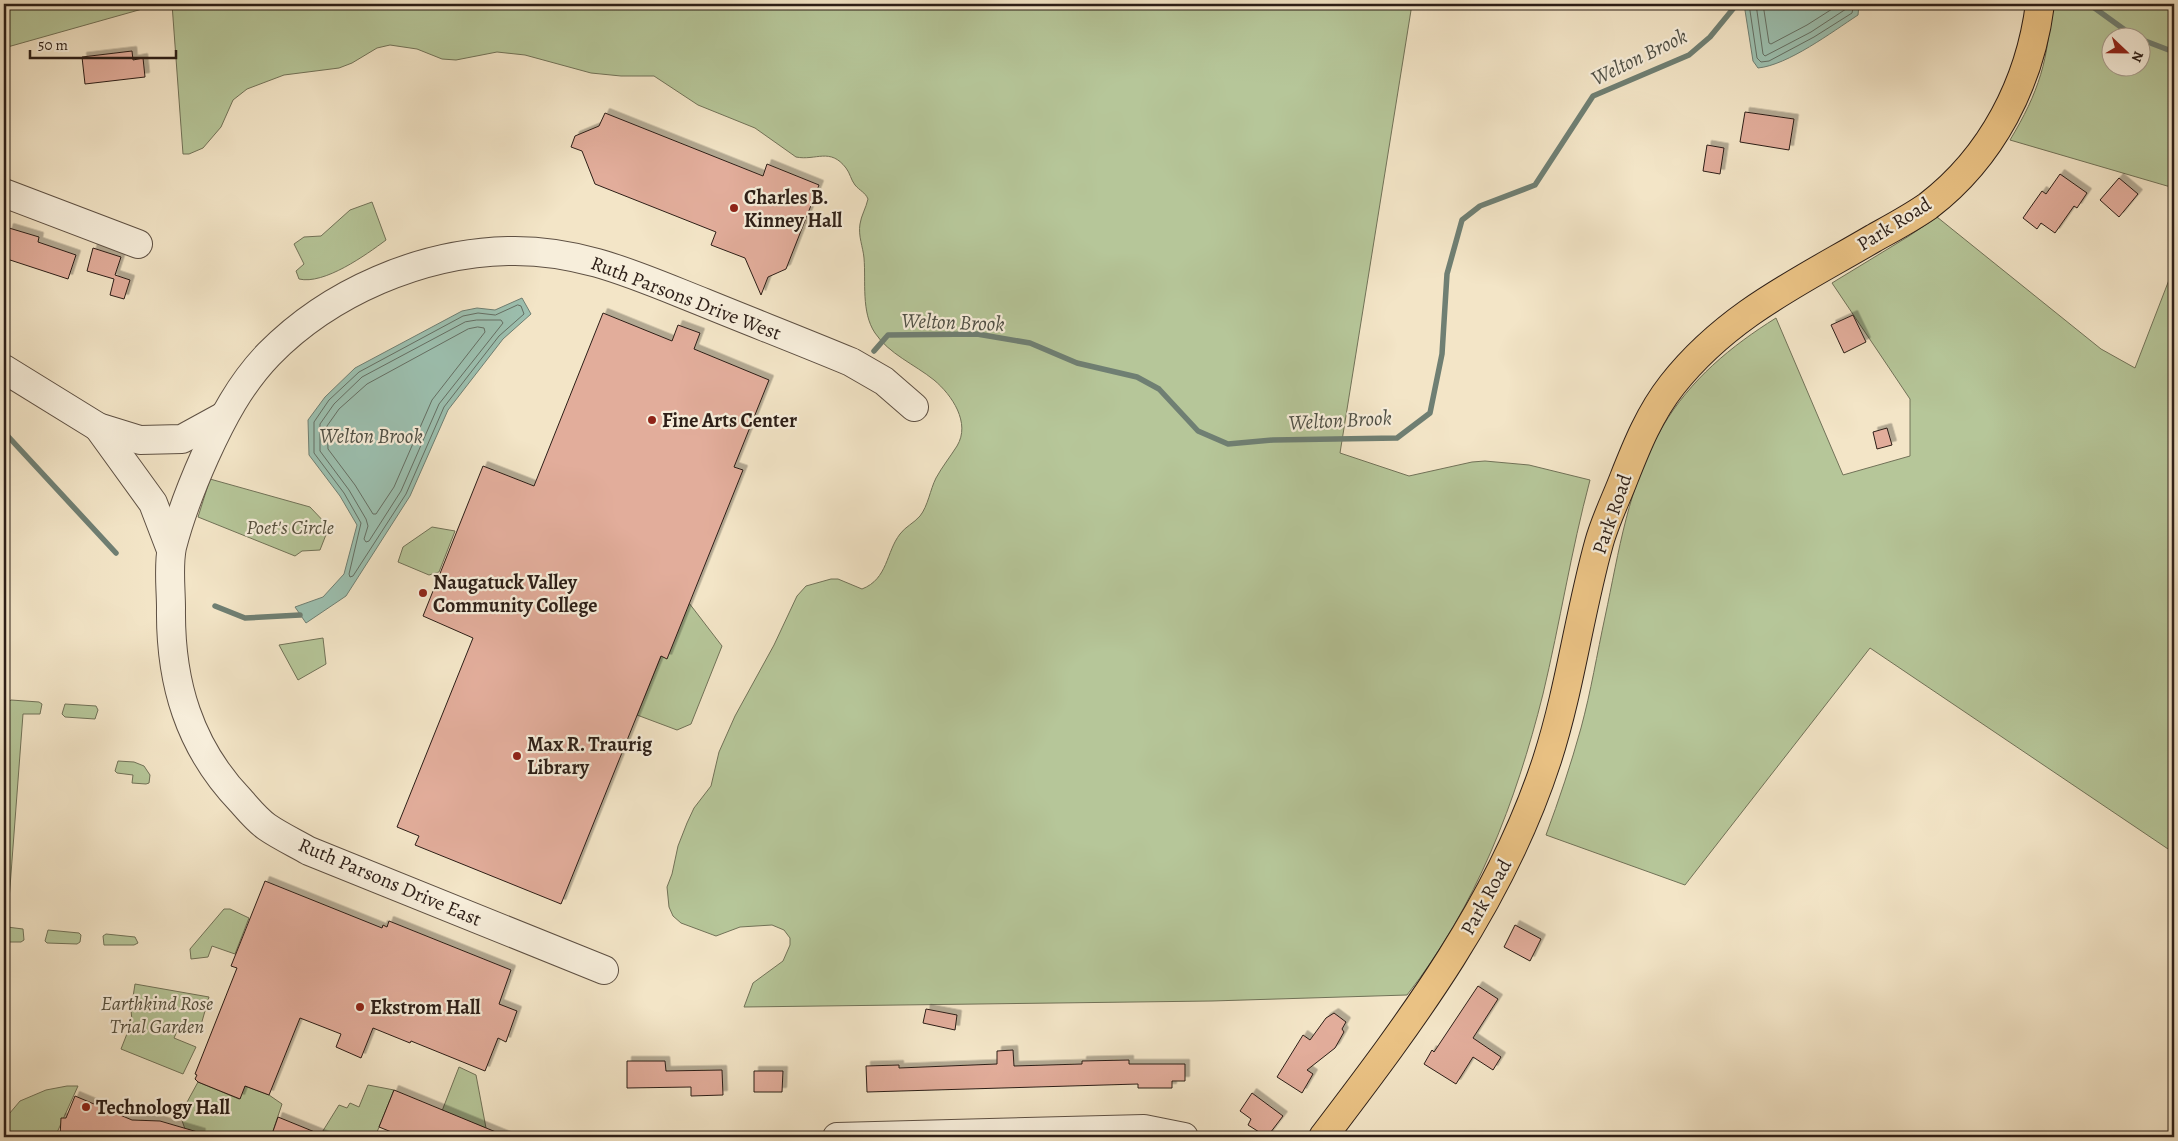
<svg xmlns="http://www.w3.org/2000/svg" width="2178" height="1141" font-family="Alegreya,serif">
  <defs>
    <filter id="shadow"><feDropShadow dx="4.5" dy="-4.5" stdDeviation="0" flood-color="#0004"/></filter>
  </defs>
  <rect width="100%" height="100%" fill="#f3e5c7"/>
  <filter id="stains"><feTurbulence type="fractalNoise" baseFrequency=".004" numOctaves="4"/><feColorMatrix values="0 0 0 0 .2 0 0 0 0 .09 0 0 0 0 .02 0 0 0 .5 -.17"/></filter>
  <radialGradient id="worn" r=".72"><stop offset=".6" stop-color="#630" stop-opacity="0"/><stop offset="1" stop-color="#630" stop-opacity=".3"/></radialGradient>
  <!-- green -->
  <g fill="#b6c699" stroke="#717258" fill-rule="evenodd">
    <path d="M4,4H160L4,48Z"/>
    <path d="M172,4H1412L1340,453L1409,476L1472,462L1485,461L1529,465L1590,480C1571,551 1560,623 1543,694C1516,802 1476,907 1407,995L1212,1001L744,1007L753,983L783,961L790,945V938L784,930L772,925L740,927L716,936L681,923L673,916L669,907L667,887L672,874L678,846L687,823L694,808L711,786L719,752L735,716L774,645L797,596L806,586L831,579H838L862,589C888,579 886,552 900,534C905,527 914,523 920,516C928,506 930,490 936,478C942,467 950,457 957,446C971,423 952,395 934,380C914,364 889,354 875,333C861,312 866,282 864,258C863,247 858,236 860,224C861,216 866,208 868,199C865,192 860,191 855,185C851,180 850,173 846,168C830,147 816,161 796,157L755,128L698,105L654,76H621L591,73L525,55L497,52L456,60L442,59L417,49L390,45L377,48L352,63L339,68L284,75L247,89L233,100L221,127L203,148L189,154H183Z"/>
    <path d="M2051,4H2174V188L2010,140C2039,92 2049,59 2051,4ZM2110,38H2140V68H2110Z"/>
    <path d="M372,202L386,240C366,255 324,285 299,279L296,271L304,264L294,244L304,237L321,236L350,210Z"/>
    <path d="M1937,217L2101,349L2135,368L2174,267V853L1870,648L1685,885L1546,835C1559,800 1571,764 1581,728C1591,691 1597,654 1605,617C1619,552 1628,484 1663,426C1690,380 1731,346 1776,318L1843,475L1910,456V399L1832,283L1909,236Z"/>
    <path d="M210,479L310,507L329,527L320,550L302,551L295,556L198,517Z"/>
    <path d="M432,527L455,531L439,572L429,575L398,562L403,547Z"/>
    <path d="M689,603L722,646L691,724L677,730L637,715L661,656L667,658Z"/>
    <path d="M323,638L326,664L298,680L279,645Z"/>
    <path d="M11,700L39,702L42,704L40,714H23L7,927L23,929L24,940L21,942H4V747L7,703Z"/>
    <path d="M65,704L96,706L98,710L95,719L65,717L62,714Z"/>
    <path d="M118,761L134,762L144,766L150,775L149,783L146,784L132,783L133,775L117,773L115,771Z"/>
    <path d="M224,909H230L249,918L235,954L212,946L208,957L191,959L190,949Z"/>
    <path d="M48,930L79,933L81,935L80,942L77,944L47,943L45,941Z"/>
    <path d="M106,934L135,937L138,943L134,945H104L103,936Z"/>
    <path d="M135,984L209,997L199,1032L178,1029L174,1038L196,1047L183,1074L121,1049L132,1021L131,1010Z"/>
    <path d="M459,1067L476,1075L486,1128L442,1111Z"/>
    <path d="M198,1082L239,1099L245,1086L269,1095L282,1104L271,1137H214L185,1129L180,1115Z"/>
    <path d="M368,1085L394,1090L375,1137H329L321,1134L339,1105L347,1108L350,1103L359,1107Z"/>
    <path d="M67,1086H78L55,1137H4V1120L20,1101L46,1090Z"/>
  </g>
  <!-- water -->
  <g fill="#9cc0b0" stroke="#6f7f73">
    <path d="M1744,4H1859L1858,15C1832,32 1788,65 1758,68L1753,61Z"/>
    <path d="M522,298L531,314L503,339L448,410L410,496L346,596L306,623L295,607L323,597L344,574L357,525L340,496L309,455L308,420L325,397L355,368L462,311L477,308L495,310Z"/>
  </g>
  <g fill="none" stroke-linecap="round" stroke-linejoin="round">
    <!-- shore -->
    <g stroke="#646f64" stroke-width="1">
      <path d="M1749,4L1757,58L1761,62L1769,61L1814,37L1852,13L1854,4"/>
      <path d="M1756,4L1763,54L1765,56L1811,32L1846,9L1847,4"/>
      <path d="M1763,4L1769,43L1771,44L1807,25L1840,4"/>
      <path d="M518,305L521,306L524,314L499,336L444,407L406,494L353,576L350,577L349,574L361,523L344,493L314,453V422L329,400L359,372L463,316L478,313L495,315Z"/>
      <path d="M477,320H501L503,323L439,404L401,491L369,541L366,542L364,539L368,526L366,519L349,490L320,451V424L334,404L362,377L465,322Z"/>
      <path d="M478,327L484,328L485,332L432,400L394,487L376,514H373L355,485L328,449L327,426L339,409L367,384L468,329Z"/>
    </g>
    <!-- stream -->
    <g stroke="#6f7f73" stroke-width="5.5">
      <path d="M2089,4L2136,38"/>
      <path d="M2140,39L2174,52"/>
      <path d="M874,351L888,335L977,334L1030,343L1077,363L1137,377L1159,389L1198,431L1228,444L1273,440L1397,438L1430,413L1442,354L1447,274L1462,220L1480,206L1535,185L1593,96L1689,55L1710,37L1737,4"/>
      <path d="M4,432L116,553"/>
      <path d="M215,606L245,618L300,615"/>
    </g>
  </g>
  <!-- building -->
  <g fill="#e2ad9b" stroke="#2c1e17" filter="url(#shadow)">
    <path d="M132,51L133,60L143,58L145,77L85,84L82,57Z"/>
    <path d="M1745,112L1794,119L1789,150L1740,142Z"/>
    <path d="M605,113L763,176L767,164L819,185L786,269L768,277L761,295L745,258L711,245L716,232L595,184L582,151L571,147L575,136L599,126Z"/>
    <path d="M1707,145L1724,148L1720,174L1703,171Z"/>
    <path d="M2060,174L2087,193L2077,208L2074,206L2055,233L2041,223L2037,229L2023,218L2042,191L2046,194Z"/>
    <path d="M2119,178L2138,194L2119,217L2100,200Z"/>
    <path d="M9,228L39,237L38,242L76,255L68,279L4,258V245Z"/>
    <path d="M93,248L121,257L115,275L130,280L124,299L110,295L114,279L87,271Z"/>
    <path d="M603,313L672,341L678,325L700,333L694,349L769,380L734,467L743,470L667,659L661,656L561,904L415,845L419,836L397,827L473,638L423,616L483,466L534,486Z"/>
    <path d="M1853,315L1866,342L1844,353L1831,325Z"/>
    <path d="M1887,428L1892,445L1877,449L1873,432Z"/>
    <path d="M265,881L382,928L383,925L387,927L389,921L511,970L499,1004L517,1011L506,1042L498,1038L485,1071L411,1041L410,1043L373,1028L361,1058L336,1047L341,1034L300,1018L269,1095L245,1086L240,1099L198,1082L195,1079L197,1075L195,1074L237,968L231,966Z"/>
    <path d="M1515,925L1541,939L1530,961L1504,947Z"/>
    <path d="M1478,986L1498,999L1473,1038L1501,1057L1493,1070L1473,1057L1456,1084L1424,1064L1432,1050L1434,1052Z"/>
    <path d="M926,1009L957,1015L955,1030L923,1023Z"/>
    <path d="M1334,1013L1346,1022L1342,1029L1344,1032L1335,1048L1307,1070L1313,1074L1302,1093L1277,1077L1303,1035L1310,1040L1326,1018Z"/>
    <path d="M1013,1050L1014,1066L1082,1064V1061L1129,1060V1064H1185V1081H1172V1088H1138V1084L867,1092L866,1066L899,1065V1068L997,1064V1051Z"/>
    <path d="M627,1061H665L666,1071L722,1070L723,1095L691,1096V1087L627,1088Z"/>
    <path d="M754,1071H783L782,1092H754Z"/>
    <path d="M394,1090L508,1137H404L379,1127Z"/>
    <path d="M1252,1093L1283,1116L1267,1137L1248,1125L1251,1119L1240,1111Z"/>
    <path d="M75,1096L132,1120L160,1121L201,1133L200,1137H60L61,1118H66Z"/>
    <path d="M278,1117L327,1137H271Z"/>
  </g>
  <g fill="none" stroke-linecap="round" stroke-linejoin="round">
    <defs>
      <g id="minor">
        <path d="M4,193L138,244"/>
        <path d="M4,369L98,427L140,440L182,439L224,416"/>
        <path d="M98,427L153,503L171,550"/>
        <path d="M604,970L309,851C295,843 280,836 267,827C257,820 249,810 241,801C189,747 170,682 171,608C171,589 168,566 172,547C180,516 192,485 205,456C222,419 240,384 269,354C330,292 421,253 508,251C581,249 639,277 705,303C754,323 803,342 851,362L884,381L914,407"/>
        <path d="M837,1137L1144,1129L1184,1137"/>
      </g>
      <path id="major" d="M1323,1137C1412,1020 1501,902 1547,760C1570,689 1579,615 1599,543C1605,521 1616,499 1624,478C1637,445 1650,413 1672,385C1727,315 1799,282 1874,238C1892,228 1911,218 1928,206C1992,157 2030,83 2040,4"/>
    </defs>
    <!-- minor casing -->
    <use href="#minor" stroke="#5e5043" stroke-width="30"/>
    <!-- major casing -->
    <use href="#major" stroke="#2c1e17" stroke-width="30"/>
    <!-- minor -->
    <use href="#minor" stroke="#f7eedb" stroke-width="28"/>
    <!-- major -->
    <use href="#major" stroke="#eac284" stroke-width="28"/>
  </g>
  <!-- markers -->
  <g fill="#8f2418" stroke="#f7eedb" stroke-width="2">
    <circle cx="734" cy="208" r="5"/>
    <circle cx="652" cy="420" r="5"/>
    <circle cx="423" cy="593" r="5"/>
    <circle cx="517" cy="756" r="5"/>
    <circle cx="360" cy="1007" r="5"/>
    <circle cx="86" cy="1107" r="5"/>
  </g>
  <g text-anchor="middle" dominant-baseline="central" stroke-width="4.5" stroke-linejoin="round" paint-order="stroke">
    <!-- poi labels -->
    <g font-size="20" font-weight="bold" fill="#2c1e17" stroke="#f7eedb" text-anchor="start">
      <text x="744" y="197">Charles B.<tspan x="744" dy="23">Kinney Hall</tspan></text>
      <text x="662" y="420">Fine Arts Center</text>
      <text x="433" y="582">Naugatuck Valley<tspan x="433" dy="23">Community College</tspan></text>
      <text x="527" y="744">Max R. Traurig<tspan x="527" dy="23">Library</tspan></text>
      <text x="370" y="1007">Ekstrom Hall</text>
      <text x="96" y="1107">Technology Hall</text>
    </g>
    <!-- street labels -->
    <g font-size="20" fill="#2c1e17" stroke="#f7eedb">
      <text transform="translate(1894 224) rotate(-32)">Park Road</text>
      <text transform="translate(686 298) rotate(21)">Ruth Parsons Drive West</text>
      <text transform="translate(1612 514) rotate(-71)">Park Road</text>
      <text transform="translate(390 882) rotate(23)">Ruth Parsons Drive East</text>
      <text transform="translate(1486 897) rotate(-61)">Park Road</text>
    </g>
    <!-- park labels -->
    <g font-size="20" font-style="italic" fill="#55503e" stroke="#f7eedb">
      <text x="290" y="527">Poet's Circle</text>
      <text x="157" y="1003">Earthkind Rose<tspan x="157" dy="23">Trial Garden</tspan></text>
    </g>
    <!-- water labels -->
    <g font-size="21" font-style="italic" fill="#4e4f45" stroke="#f7eedb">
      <text transform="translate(1639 57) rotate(-26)">Welton Brook</text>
      <text transform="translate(953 322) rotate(2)">Welton Brook</text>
      <text transform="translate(1340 420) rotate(-3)">Welton Brook</text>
      <text x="371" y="436">Welton Brook</text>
    </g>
  </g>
  <!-- margin -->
  <rect width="2178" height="1141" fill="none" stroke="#f3e5c7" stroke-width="20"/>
  <rect x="5" y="5" width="2168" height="1131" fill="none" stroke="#2c1e17" stroke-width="2.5"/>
  <rect x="10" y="10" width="2158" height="1121" fill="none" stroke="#2c1e17"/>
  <!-- north arrow -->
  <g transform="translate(2126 52) rotate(112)"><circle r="24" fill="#f7eedb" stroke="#a69b8d"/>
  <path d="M0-4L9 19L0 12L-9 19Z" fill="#8f2418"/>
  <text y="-8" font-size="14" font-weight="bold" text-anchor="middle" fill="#2c1e17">N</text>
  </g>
  <!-- scale -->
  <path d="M30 50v8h146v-8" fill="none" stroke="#2c1e17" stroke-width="2.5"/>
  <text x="38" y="50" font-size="15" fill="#2c1e17" stroke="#f7eedb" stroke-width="4" paint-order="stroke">50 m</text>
  <rect width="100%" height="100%" filter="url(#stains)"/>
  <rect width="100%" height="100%" fill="url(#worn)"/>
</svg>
